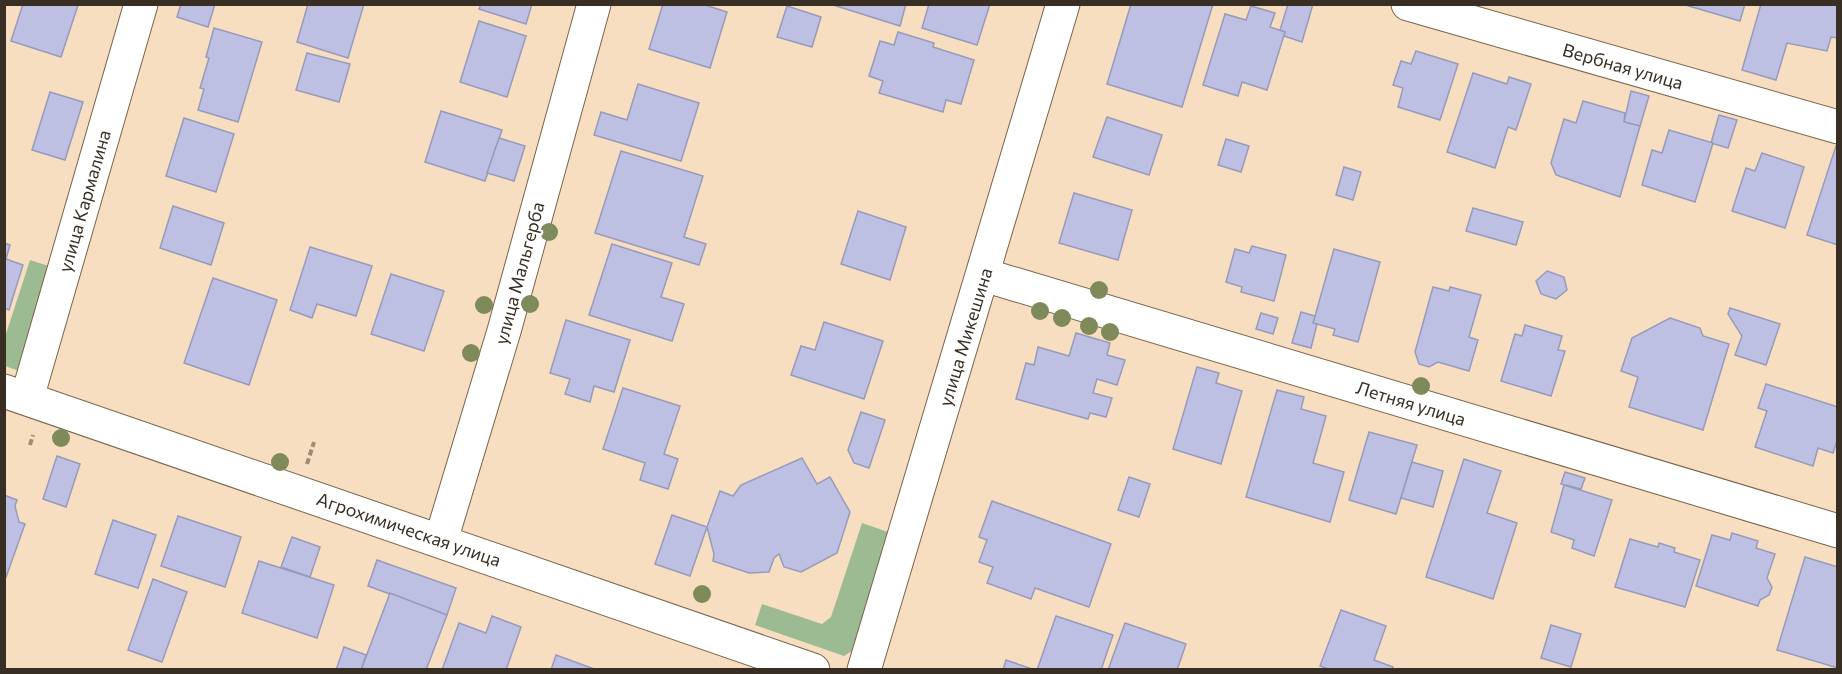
<svg xmlns="http://www.w3.org/2000/svg" width="1842" height="674" font-family="Commissioner,sans-serif">
  <rect width="100%" height="100%" fill="#f8dec1"/>
  <!-- green -->
  <g fill="#9dbb92">
    <path d="M30,260L55,268L22,372L5,366V337Z"/>
    <path d="M862,523L891,533L855,649L844,656L755,625L762,604L822,624L831,617Z"/>
  </g>
  <!-- building -->
  <g fill="#bdc0e3" stroke="#979aba" stroke-width="1.5">
    <path d="M23,4L78,5L61,57L11,41Z"/>
    <path d="M181,4H215L208,27L177,17Z"/>
    <path d="M308,4H364L348,58L297,42Z"/>
    <path d="M481,4H532L526,24L479,9Z"/>
    <path d="M663,4H702L727,12L710,68L649,49Z"/>
    <path d="M830,4H906L900,26Z"/>
    <path d="M929,4H990L977,45L922,28Z"/>
    <path d="M1131,4H1213L1182,107L1107,84Z"/>
    <path d="M1288,4H1313L1302,42L1284,36L1285,32L1280,30Z"/>
    <path d="M1682,4H1745L1740,21Z"/>
    <path d="M1761,4H1838V38L1831,37L1827,51L1787,43L1776,80L1742,70Z"/>
    <path d="M787,6L821,17L812,47L777,37Z"/>
    <path d="M1251,6L1275,13L1270,27L1285,32L1267,90L1242,82L1238,96L1203,85L1225,14L1246,20Z"/>
    <path d="M479,21L526,36L507,97L460,82Z"/>
    <path d="M214,28L262,42L238,122L198,110L204,89L200,88L209,58L206,57Z"/>
    <path d="M898,32L934,43L933,47L974,60L961,104L946,100L943,112L879,93L883,81L869,76L880,41L894,45Z"/>
    <path d="M1416,51L1458,64L1440,120L1398,107L1403,88L1393,85L1401,61L1411,64Z"/>
    <path d="M307,53L350,64L339,102L296,90Z"/>
    <path d="M1473,73L1507,84L1509,77L1531,84L1516,130L1508,127L1495,168L1447,152Z"/>
    <path d="M638,84L699,103L681,161L594,135L601,112L627,120Z"/>
    <path d="M1631,91L1649,96L1640,126L1624,122Z"/>
    <path d="M50,92L83,102L65,160L32,150Z"/>
    <path d="M1583,101L1625,113L1624,122L1640,126L1620,197L1556,175L1551,163L1564,119L1576,123Z"/>
    <path d="M441,111L502,130L485,181L425,162Z"/>
    <path d="M1719,115L1737,120L1728,148L1711,143Z"/>
    <path d="M1107,117L1162,135L1149,175L1093,157Z"/>
    <path d="M184,118L234,134L216,192L166,176Z"/>
    <path d="M1669,130L1713,143L1695,202L1642,185L1652,150L1662,153Z"/>
    <path d="M499,138L525,146L514,181L487,173Z"/>
    <path d="M1226,139L1249,146L1241,172L1218,165Z"/>
    <path d="M1836,146L1838,147V245L1807,235Z"/>
    <path d="M621,151L703,176L684,237L706,244L699,265L595,233Z"/>
    <path d="M1762,153L1804,167L1785,228L1732,211L1746,168L1755,171Z"/>
    <path d="M1344,167L1361,172L1353,200L1336,195Z"/>
    <path d="M1074,193L1132,210L1118,260L1059,243Z"/>
    <path d="M173,206L224,223L211,265L160,248Z"/>
    <path d="M1473,208L1523,222L1516,245L1466,231Z"/>
    <path d="M858,211L906,227L890,280L841,264Z"/>
    <path d="M4,243L10,245L6,259L23,265L9,310L4,308Z"/>
    <path d="M612,244L672,263L661,297L684,304L672,341L589,315Z"/>
    <path d="M1252,246L1286,255L1274,301L1241,292L1242,287L1226,282L1235,249L1249,253Z"/>
    <path d="M310,247L372,266L356,316L317,304L312,318L290,310Z"/>
    <path d="M1334,249L1380,262L1358,342L1333,335L1335,329L1313,323Z"/>
    <path d="M1547,271L1564,277L1567,290L1556,299L1541,294L1536,281Z"/>
    <path d="M391,274L444,291L424,351L371,334Z"/>
    <path d="M213,278L277,300L249,385L184,363Z"/>
    <path d="M1433,287L1449,291L1450,287L1481,295L1469,337L1478,340L1469,371L1438,362L1429,367L1419,364L1415,352Z"/>
    <path d="M1730,308L1780,324L1766,365L1735,355L1742,336L1728,314Z"/>
    <path d="M1301,312L1315,316L1313,323L1317,324L1311,348L1292,343Z"/>
    <path d="M1261,313L1278,318L1273,334L1256,329Z"/>
    <path d="M1670,318L1700,328L1703,336L1729,344L1703,430L1629,407L1638,377L1621,371L1632,338Z"/>
    <path d="M566,320L630,340L614,392L594,386L590,402L565,394L570,379L550,373Z"/>
    <path d="M824,322L883,341L864,399L791,375L801,346L815,350Z"/>
    <path d="M1525,325L1562,336L1558,350L1565,351L1551,396L1501,381L1515,334L1522,336Z"/>
    <path d="M1076,333L1110,343L1107,355L1125,360L1117,385L1097,379L1093,393L1112,398L1106,417L1090,413L1088,419L1016,399L1026,363L1034,365L1038,347L1069,356Z"/>
    <path d="M1197,367L1219,373L1216,383L1242,391L1221,464L1173,449Z"/>
    <path d="M1766,384L1838,407V438L1833,453L1818,448L1813,466L1755,447L1767,411L1758,408Z"/>
    <path d="M623,388L680,406L664,454L678,459L668,489L640,480L645,463L603,449Z"/>
    <path d="M1277,390L1304,397L1301,409L1326,416L1313,463L1344,472L1330,522L1246,497Z"/>
    <path d="M861,412L885,420L869,468L854,463L848,450Z"/>
    <path d="M1369,432L1417,445L1396,514L1349,500Z"/>
    <path d="M57,456L80,464L66,507L43,499Z"/>
    <path d="M802,458L817,484L830,477L850,512L837,553L801,572L784,567L779,554L774,558L769,572L749,573L713,561L714,554L707,527L720,491L733,496L741,485Z"/>
    <path d="M1464,459L1501,471L1487,513L1517,523L1493,599L1426,577Z"/>
    <path d="M1412,462L1443,471L1433,507L1401,498Z"/>
    <path d="M1565,472L1585,478L1581,489L1561,484Z"/>
    <path d="M1129,477L1150,484L1139,517L1118,510Z"/>
    <path d="M1564,485L1612,500L1594,556L1572,548L1574,540L1551,532Z"/>
    <path d="M4,495L17,500L15,506L19,522L25,524L5,580Z"/>
    <path d="M992,501L1111,544L1089,607L1035,588L1031,599L987,583L993,567L979,562L987,540L979,537Z"/>
    <path d="M672,515L707,527L690,576L655,564Z"/>
    <path d="M178,516L241,537L225,587L161,566Z"/>
    <path d="M113,520L156,535L138,588L95,574Z"/>
    <path d="M1732,533L1758,541L1756,548L1775,554L1767,578L1772,587L1769,595L1760,600L1758,606L1696,586L1712,535L1730,540Z"/>
    <path d="M292,537L320,547L310,577L281,567Z"/>
    <path d="M1630,539L1658,547L1659,543L1675,548L1674,552L1700,560L1685,607L1615,587Z"/>
    <path d="M1805,557L1838,567V668L1777,650Z"/>
    <path d="M377,560L456,588L447,615L368,586Z"/>
    <path d="M259,561L334,585L317,638L242,613Z"/>
    <path d="M153,579L187,592L162,662L128,650Z"/>
    <path d="M390,593L447,615L426,670H361Z"/>
    <path d="M1341,610L1386,626L1374,660L1393,667L1392,670H1331L1320,666Z"/>
    <path d="M492,616L521,627L506,670H442L459,623L486,633Z"/>
    <path d="M1056,616L1113,635L1101,670H1037Z"/>
    <path d="M1125,623L1186,644L1177,670H1108Z"/>
    <path d="M1551,625L1581,634L1571,667L1541,658Z"/>
    <path d="M344,647L366,655L361,670H336Z"/>
    <path d="M556,655L597,670H551Z"/>
    <path d="M1006,660L1035,670H1003Z"/>
  </g>
  <g fill="none" stroke-linecap="round" stroke-linejoin="round">
    <defs>
      <g id="street">
        <path d="M1408,4L1838,127"/>
        <path d="M984,275L1838,531"/>
        <path d="M4,391L813,670"/>
        <path d="M27,398L141,4"/>
        <path d="M441,540L504,331L594,4"/>
        <path d="M864,670L1063,4"/>
      </g>
    </defs>
    <!-- street casing -->
    <use href="#street" stroke="#7a634a" stroke-width="35"/>
    <!-- path -->
    <g stroke="#9d8b76" stroke-width="4" stroke-dasharray="6 3" stroke-linecap="butt">
      <path d="M30,445L33,435"/>
      <path d="M307,464L314,442"/>
    </g>
    <!-- street -->
    <use href="#street" stroke="#fff" stroke-width="33"/>
  </g>
  <!-- trees -->
  <g fill="#7e8a5a">
    <circle cx="549" cy="232" r="9"/>
    <circle cx="1099" cy="290" r="9"/>
    <circle cx="530" cy="304" r="9"/>
    <circle cx="484" cy="305" r="9"/>
    <circle cx="1040" cy="311" r="9"/>
    <circle cx="1062" cy="318" r="9"/>
    <circle cx="1089" cy="326" r="9"/>
    <circle cx="1110" cy="332" r="9"/>
    <circle cx="471" cy="353" r="9"/>
    <circle cx="1421" cy="386" r="9"/>
    <circle cx="61" cy="438" r="9"/>
    <circle cx="280" cy="462" r="9"/>
    <circle cx="702" cy="594" r="9"/>
  </g>
  <g text-anchor="middle" dominant-baseline="central" stroke-width="5" stroke-linejoin="round" paint-order="stroke">
    <!-- street labels -->
    <g font-size="18" fill="#382e23" stroke="#fff">
      <text transform="translate(1623 66) rotate(16)">Вербная улица</text>
      <text transform="translate(84 201) rotate(-74)">улица Кармалина</text>
      <text transform="translate(519 273) rotate(-75)">улица Мальгерба</text>
      <text transform="translate(965 337) rotate(-73)">улица Микешина</text>
      <text transform="translate(1411 403) rotate(17)">Летняя улица</text>
      <text transform="translate(409 529) rotate(19)">Агрохимическая улица</text>
    </g>
  </g>
  <!-- border -->
  <rect width="1842" height="674" fill="none" stroke="#382e23" stroke-width="12"/>
</svg>
